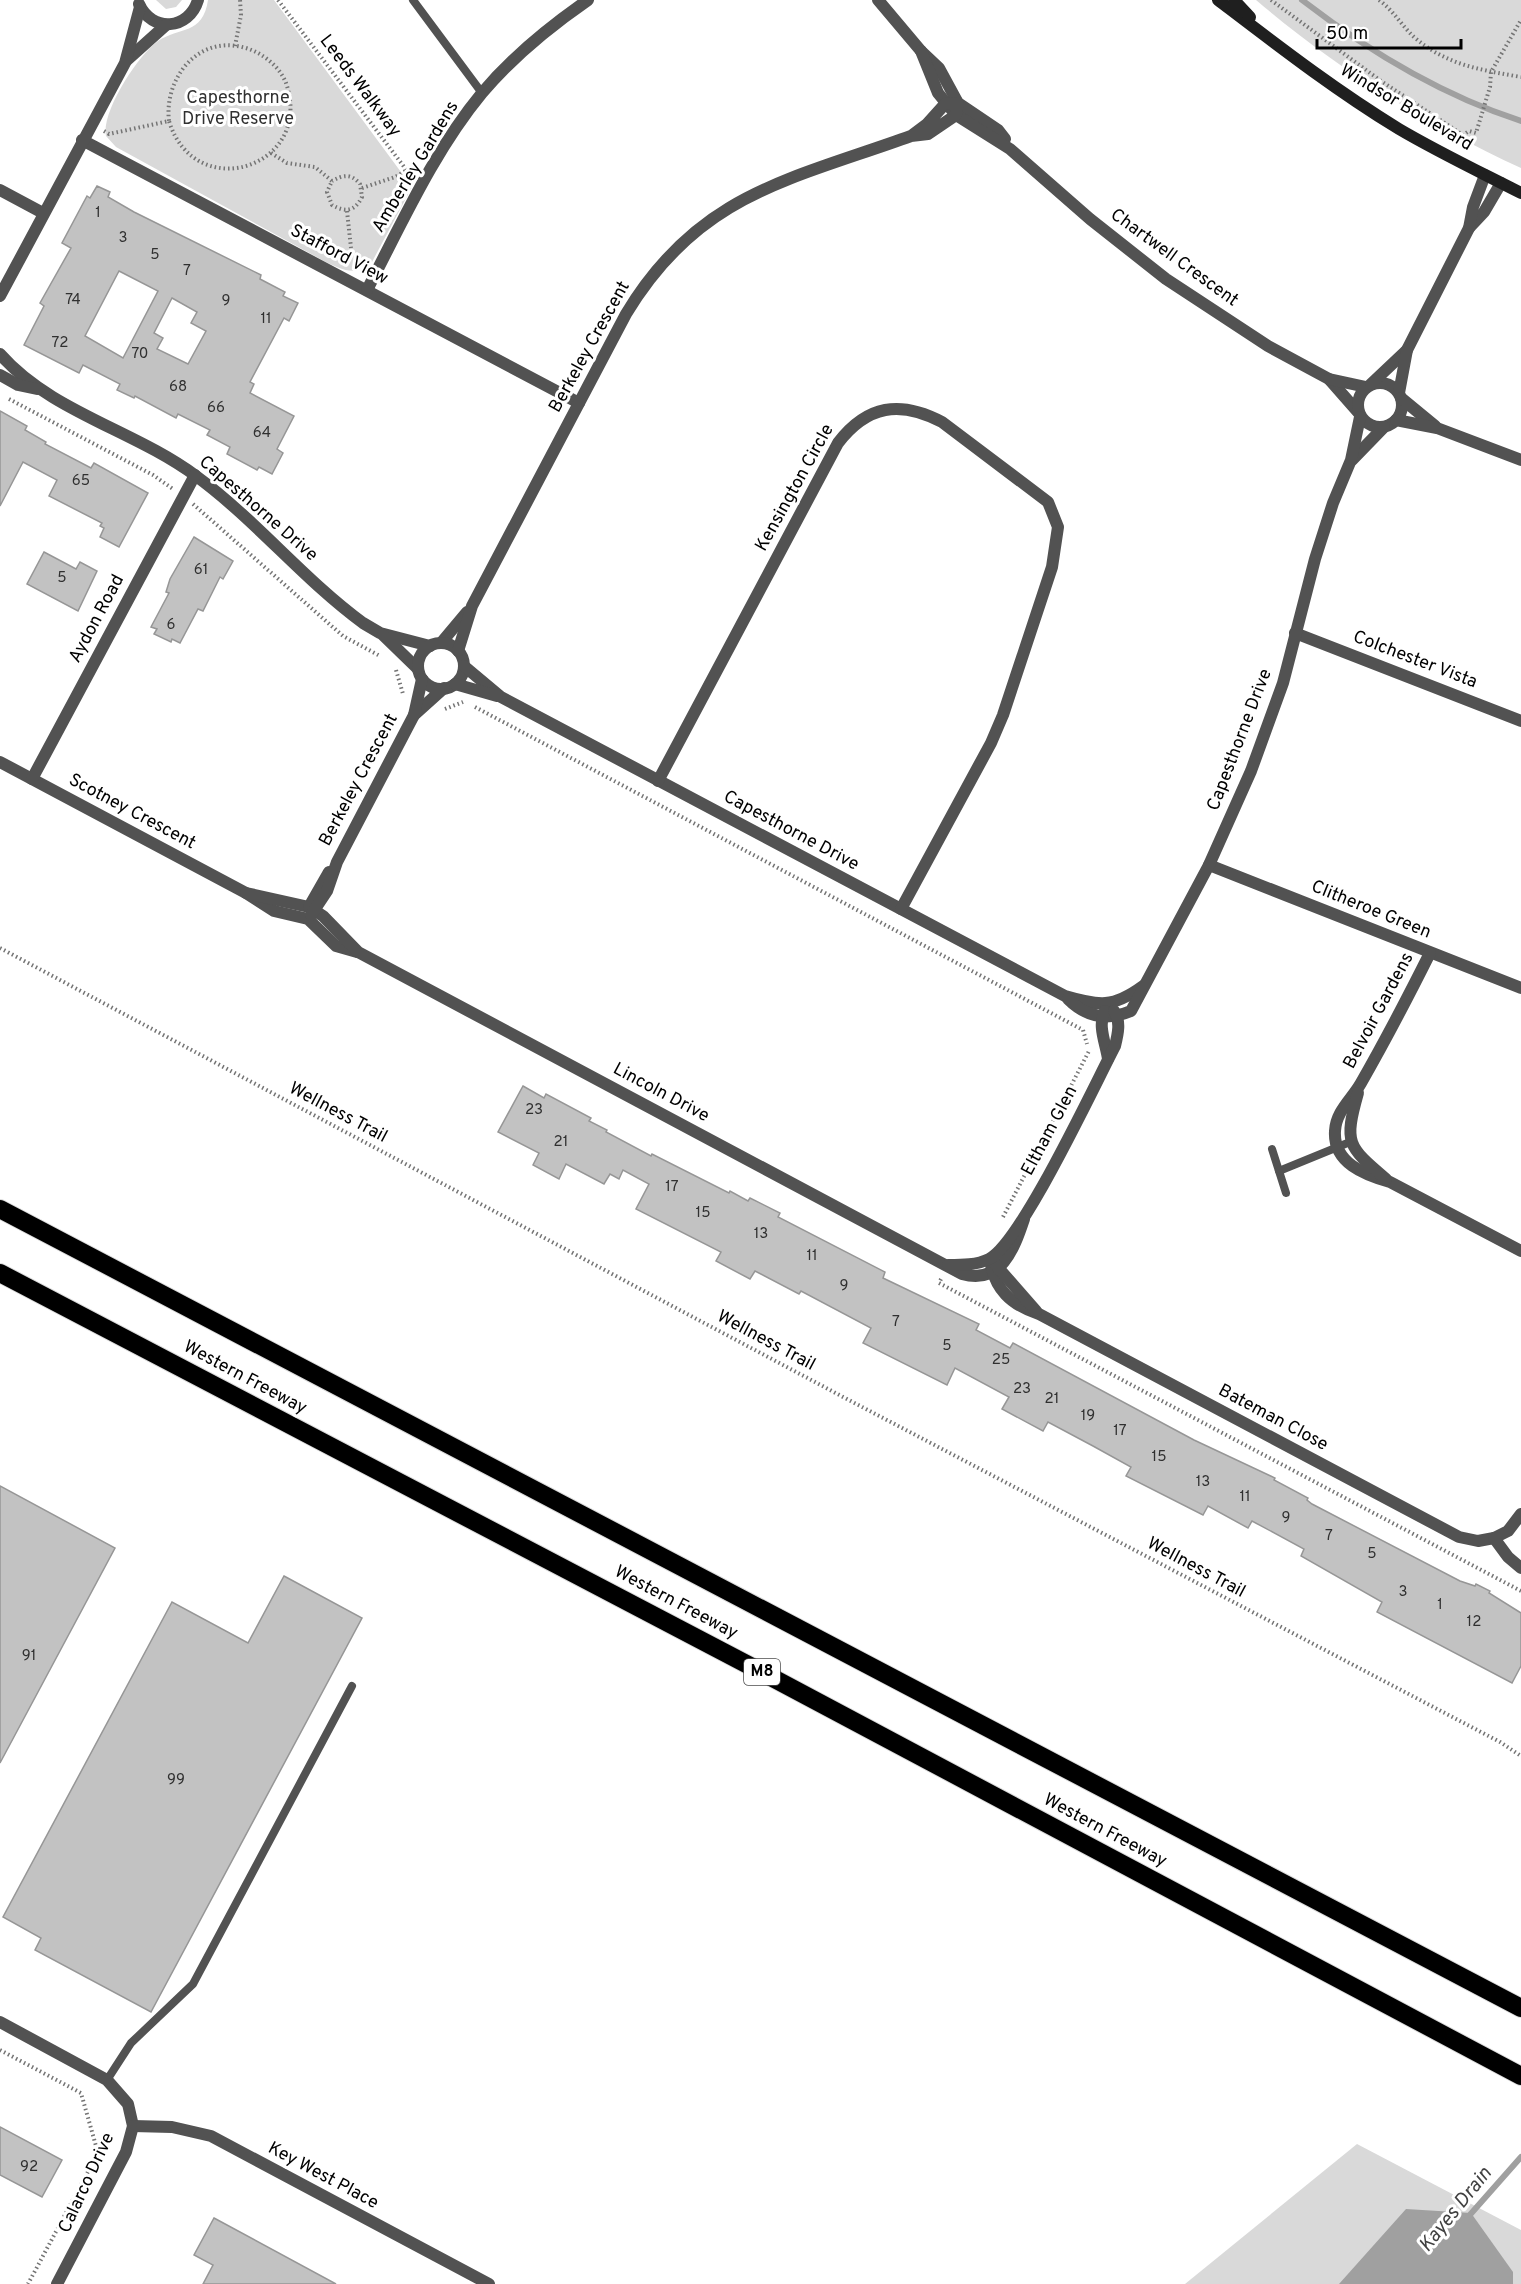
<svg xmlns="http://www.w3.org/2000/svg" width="1521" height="2284" font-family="Overpass,sans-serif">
  <rect width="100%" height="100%" fill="#fff"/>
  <!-- green -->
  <g fill="#d9d9d9">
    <path d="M156,0H182L176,7L166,9Z"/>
    <path d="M208,0H274L412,187L372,262C356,277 342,270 324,261L116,147L106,136C101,112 138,55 158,41C179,27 203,35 208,0Z"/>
    <path d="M1256,0H1521V168C1425,124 1336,68 1256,0Z"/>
    <path d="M1357,2144L1521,2230V2284H1185Z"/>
  </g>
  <!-- water -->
  <path fill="#a0a0a0" d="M1406,2209L1471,2213L1513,2272V2284H1339Z"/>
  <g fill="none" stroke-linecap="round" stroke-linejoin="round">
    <!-- stream -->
    <g stroke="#a0a0a0" stroke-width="6">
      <path d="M1302,0C1368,51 1441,95 1521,121"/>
      <path d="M1468,2217L1521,2157"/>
    </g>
  </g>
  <!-- building -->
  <g fill="#c2c2c2" stroke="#969696" stroke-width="1.5" fill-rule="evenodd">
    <path d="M97,186L110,192L108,197L134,212L261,275L260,279L285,292L283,296L298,303L289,321L284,318L250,382L254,384L250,393L294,416L277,449L283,453L272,474L259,467L257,470L227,454L230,447L207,435L210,430L178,414L176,418L135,396L134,398L117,390L120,384L83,365L79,373L24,345L44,306L40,303L71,248L62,243L87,196L90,198ZM119,271L158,291L123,358L85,336ZM172,298L197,312L191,323L206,331L188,364L157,349L163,338L154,333Z"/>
    <path d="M0,411L27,426L25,430L46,442L45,444L91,468L94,463L148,493L119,547L100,537L104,528L100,526L102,523L49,496L57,480L23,462L0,506Z"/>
    <path d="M194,537L233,561L223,579L220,577L203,611L198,609L180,643L172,639L171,642L154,634L157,629L151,627L169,593L166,592L170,579Z"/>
    <path d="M44,552L76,569L80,562L97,571L78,611L27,584Z"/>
    <path d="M523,1086L544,1098L546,1094L591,1118L589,1121L607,1130L606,1132L651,1156L652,1154L729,1193L730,1191L748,1201L750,1198L780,1213L778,1217L885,1272L883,1278L979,1324L976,1330L1010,1348L1013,1343L1194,1440L1275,1478L1274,1480L1308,1498L1307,1500L1312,1504L1460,1581L1475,1586L1476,1584L1490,1591L1489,1593L1521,1613V1666L1512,1683L1377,1612L1382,1602L1301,1556L1304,1549L1252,1521L1248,1528L1208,1506L1203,1515L1126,1476L1131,1467L1093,1446L1048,1422L1043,1431L1002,1409L1009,1397L955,1368L947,1385L863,1343L871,1328L801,1291L799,1294L755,1271L750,1279L716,1261L721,1252L636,1209L649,1184L623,1170L619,1179L610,1174L604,1184L566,1164L559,1179L533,1165L539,1153L498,1132Z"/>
    <path d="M0,1486L115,1548L0,1763Z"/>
    <path d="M284,1576L362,1618L151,2012L35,1950L41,1938L3,1917L172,1602L248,1643Z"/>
    <path d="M0,2127L62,2160L42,2197L0,2175Z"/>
    <path d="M214,2218L336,2284H203L213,2265L194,2255Z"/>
  </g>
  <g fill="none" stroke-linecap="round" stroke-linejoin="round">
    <defs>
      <g id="highway">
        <path d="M0,1209L1521,2008"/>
        <path d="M0,1273L754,1668L1521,2076"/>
      </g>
    </defs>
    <!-- highway casing -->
    <use href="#highway" stroke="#dbdbdb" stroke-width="20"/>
    <!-- path -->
    <g stroke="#747474" stroke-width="4" stroke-dasharray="1.5 3" stroke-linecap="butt">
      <path d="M278,0L411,176"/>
      <path d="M1271,0L1381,81L1463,135L1469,131L1476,133L1490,87L1491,72L1521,20"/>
      <path d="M1379,0C1393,10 1402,26 1414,37C1446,65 1481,70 1521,77"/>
      <path d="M235,46L241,15L240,0"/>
      <path d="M104,131L109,134L169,121C164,80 196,36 242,47C260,51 279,65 286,83C315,167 195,206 169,121"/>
      <path d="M271,153L287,163L315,167L332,181L327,192L332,205C346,213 355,211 362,197L360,184C351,173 343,175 332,181"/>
      <path d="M362,188L395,177L407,170"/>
      <path d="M347,211L351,248"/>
      <path d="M9,399L153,475L173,489"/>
      <path d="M193,504L343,636L380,656"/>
      <path d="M396,670L403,694"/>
      <path d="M475,707L1083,1030L1087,1044"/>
      <path d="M445,709L463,702"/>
      <path d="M0,948L845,1398L1500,1742L1521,1756"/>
      <path d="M1003,1217L1089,1051"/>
      <path d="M941,1279L939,1283L1521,1591"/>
      <path d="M0,2050L81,2093L98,2153L28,2284"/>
    </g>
    <!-- lane -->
    <g stroke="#525252" stroke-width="8">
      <path d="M413,0L482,93"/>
      <path d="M1272,1149L1286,1193"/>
      <path d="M1279,1171L1350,1142"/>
      <path d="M107,2080L131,2043L193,1984L352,1686"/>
    </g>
    <!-- street -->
    <g stroke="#525252" stroke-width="12">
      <path d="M878,0L921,51L939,68L958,103L998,130L1005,139"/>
      <path d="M139,4C152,33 189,30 198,0"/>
      <path d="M921,51L938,93L956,115L1010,149L1090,219L1166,279L1268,346L1329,379L1358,412"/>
      <path d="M127,60L166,25"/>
      <path d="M82,140L579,403"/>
      <path d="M0,190L43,213"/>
      <path d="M1469,228L1484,212L1501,183"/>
      <path d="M367,290C402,223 434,151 482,93C513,56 549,27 588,0"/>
      <path d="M0,296L125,63L140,7"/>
      <path d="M0,354C51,412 134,430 196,476C256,520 303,579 363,623L380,633L430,646"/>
      <path d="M0,375L18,385L37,389"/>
      <path d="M1329,379L1366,387"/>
      <circle cx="1380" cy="405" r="22"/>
      <path d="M1371,384L1407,350"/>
      <path d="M1399,393L1407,350L1469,228L1473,207L1485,175"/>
      <path d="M1401,398L1435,426"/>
      <path d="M1396,420L1437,428L1521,460"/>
      <path d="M1352,460L1384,427"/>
      <path d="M1295,633L1521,721"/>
      <path d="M383,635L418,669"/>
      <path d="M441,643L467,612"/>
      <circle cx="441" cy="666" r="23"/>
      <path d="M458,651L472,606L626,314C698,194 789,180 911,136L928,134L956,115L958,103L945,104L927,124L911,136"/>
      <path d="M464,666L501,697L1065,996C1099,1006 1113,1008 1143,986"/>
      <path d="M455,684L497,696"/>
      <path d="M414,715L444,688"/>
      <path d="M0,762L246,893L274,911L308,919L336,946L357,952"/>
      <path d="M32,779L195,475"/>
      <path d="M658,781L838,443C867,405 900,400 942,422L1048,502L1058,527L1052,567L1003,715L991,743L901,909"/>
      <path d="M1209,865L1521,988"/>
      <path d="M246,893L309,907L323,916L358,952L962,1274C1001,1285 1014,1249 1024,1219"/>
      <path d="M309,907L329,872"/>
      <path d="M311,915L327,891L337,862L414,715L422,679"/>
      <path d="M1430,953C1408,997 1385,1041 1361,1083C1352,1099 1336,1111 1335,1131C1333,1163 1365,1175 1390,1182L1521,1251"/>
      <path d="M1068,999C1086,1017 1107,1021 1131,1011L1209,865L1251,771L1283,683L1315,559L1333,503L1351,460L1360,417"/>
      <path d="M1105,1011C1097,1025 1106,1044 1108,1059"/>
      <path d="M1358,1093C1344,1143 1347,1146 1386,1179"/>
      <path d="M990,1259C994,1289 1011,1305 1039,1314L1459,1537L1478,1541L1494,1538"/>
      <path d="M994,1263L1036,1311"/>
      <path d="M948,1265C962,1265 977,1265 989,1259C1021,1243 1094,1086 1115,1046C1118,1034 1121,1021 1114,1011"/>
      <path d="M1521,1514L1508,1531L1494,1538L1508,1557L1521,1568"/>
      <path d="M0,2022L107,2080L128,2104L133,2126L126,2152L57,2284"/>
      <path d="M133,2126L172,2127L211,2136L489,2284"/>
    </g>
    <!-- secondary -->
    <g stroke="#1f1f1f" stroke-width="12">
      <path d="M1218,0C1277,45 1335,90 1399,129C1438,152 1480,172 1521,193"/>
      <path d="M1234,0L1250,17"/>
    </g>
    <!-- highway -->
    <use href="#highway" stroke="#000" stroke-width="18"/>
  </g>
  <g text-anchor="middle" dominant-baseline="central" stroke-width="6" stroke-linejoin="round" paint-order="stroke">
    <!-- number labels -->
    <g font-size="15" fill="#303030">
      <text x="98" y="213">1</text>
      <text x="123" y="238">3</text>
      <text x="155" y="255">5</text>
      <text x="187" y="271">7</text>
      <text x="73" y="300">74</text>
      <text x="226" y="301">9</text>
      <text x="266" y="319">11</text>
      <text x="60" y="343">72</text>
      <text x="140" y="354">70</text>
      <text x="178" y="387">68</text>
      <text x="216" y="408">66</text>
      <text x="262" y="433">64</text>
      <text x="81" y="481">65</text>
      <text x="201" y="570">61</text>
      <text x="62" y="578">5</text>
      <text x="171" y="625">6</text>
      <text x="534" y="1110">23</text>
      <text x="561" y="1142">21</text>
      <text x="672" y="1187">17</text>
      <text x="703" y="1213">15</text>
      <text x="761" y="1234">13</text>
      <text x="812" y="1256">11</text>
      <text x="844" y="1286">9</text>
      <text x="896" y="1322">7</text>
      <text x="947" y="1346">5</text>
      <text x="1001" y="1360">25</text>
      <text x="1022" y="1389">23</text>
      <text x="1052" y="1399">21</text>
      <text x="1088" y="1416">19</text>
      <text x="1120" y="1431">17</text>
      <text x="1159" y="1457">15</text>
      <text x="1203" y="1482">13</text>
      <text x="1245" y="1497">11</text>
      <text x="1286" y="1518">9</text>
      <text x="1329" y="1536">7</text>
      <text x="1372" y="1554">5</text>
      <text x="1403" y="1592">3</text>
      <text x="1440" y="1605">1</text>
      <text x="1474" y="1622">12</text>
      <text x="29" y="1656">91</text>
      <text x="176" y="1780">99</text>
      <text x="29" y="2167">92</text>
    </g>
    <!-- shield labels -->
    <rect fill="#fff" stroke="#4c4c4c" stroke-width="1.5" x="744" y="1659" width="36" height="26" rx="4.5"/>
    <g font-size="16" font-weight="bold" fill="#000">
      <text x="762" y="1672">M8</text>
    </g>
    <!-- street labels -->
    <g font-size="18" fill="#000" stroke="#fff">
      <text transform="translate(360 86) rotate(53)">Leeds Walkway</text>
      <text transform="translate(1406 108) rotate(31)">Windsor Boulevard</text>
      <text transform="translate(416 167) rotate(-59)">Amberley Gardens</text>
      <text transform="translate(339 255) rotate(28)">Stafford View</text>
      <text transform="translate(1174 258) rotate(36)">Chartwell Crescent</text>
      <text transform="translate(590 347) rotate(-61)">Berkeley Crescent</text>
      <text transform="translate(795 488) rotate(-61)">Kensington Circle</text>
      <text transform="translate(258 509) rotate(41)">Capesthorne Drive</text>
      <text transform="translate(97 619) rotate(-62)">Aydon Road</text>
      <text transform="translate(1415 660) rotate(21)">Colchester Vista</text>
      <text transform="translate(1240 740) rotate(-69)">Capesthorne Drive</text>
      <text transform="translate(359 780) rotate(-62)">Berkeley Crescent</text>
      <text transform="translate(132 812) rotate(28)">Scotney Crescent</text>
      <text transform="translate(791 831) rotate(28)">Capesthorne Drive</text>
      <text transform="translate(1371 910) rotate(22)">Clitheroe Green</text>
      <text transform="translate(1379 1011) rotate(-62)">Belvoir Gardens</text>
      <text transform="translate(661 1093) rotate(28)">Lincoln Drive</text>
      <text transform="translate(338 1113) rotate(28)">Wellness Trail</text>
      <text transform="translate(1050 1131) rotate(-62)">Eltham Glen</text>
      <text transform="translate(766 1341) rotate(28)">Wellness Trail</text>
      <text transform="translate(245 1378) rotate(28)">Western Freeway</text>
      <text transform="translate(1273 1418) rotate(28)">Bateman Close</text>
      <text transform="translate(1196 1568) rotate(28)">Wellness Trail</text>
      <text transform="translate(676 1603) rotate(28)">Western Freeway</text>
      <text transform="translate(1105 1831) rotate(28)">Western Freeway</text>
      <text transform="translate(323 2176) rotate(28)">Key West Place</text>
      <text transform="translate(87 2183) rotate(-65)">Calarco Drive</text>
    </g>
    <!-- park labels -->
    <g font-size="18" fill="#303030" stroke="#fff">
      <text x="238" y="98">Capesthorne<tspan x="238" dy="21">Drive Reserve</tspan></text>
    </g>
    <!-- water labels -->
    <g font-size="20" font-style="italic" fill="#414141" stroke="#fff">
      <text transform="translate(1456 2210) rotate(-51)">Kayes Drain</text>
    </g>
  </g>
  <!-- scale -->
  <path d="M1317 39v9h144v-9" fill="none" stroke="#000000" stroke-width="3"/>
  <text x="1326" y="39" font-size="18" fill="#000000" stroke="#ffffff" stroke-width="4.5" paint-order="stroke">50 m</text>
</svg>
